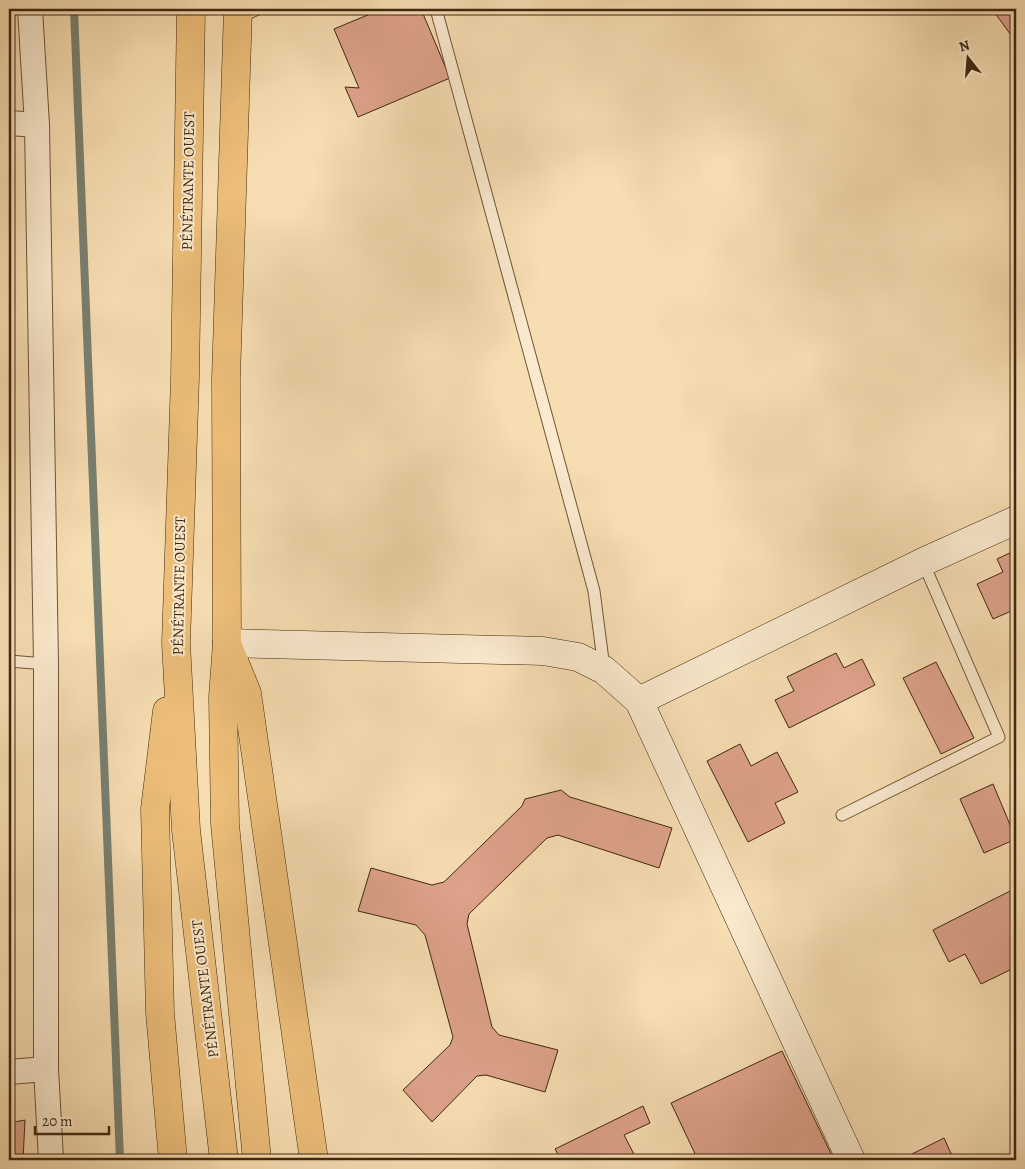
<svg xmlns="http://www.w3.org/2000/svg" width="1025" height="1169" font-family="Alegreya,serif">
  <rect width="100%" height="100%" fill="#f7ddb2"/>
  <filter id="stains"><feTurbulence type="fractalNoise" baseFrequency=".004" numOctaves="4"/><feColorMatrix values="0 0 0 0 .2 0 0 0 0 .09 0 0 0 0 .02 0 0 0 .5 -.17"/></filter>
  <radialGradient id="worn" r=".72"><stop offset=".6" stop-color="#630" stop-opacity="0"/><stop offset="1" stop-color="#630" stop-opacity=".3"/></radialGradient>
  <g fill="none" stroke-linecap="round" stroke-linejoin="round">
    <!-- stream -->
    <path stroke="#788070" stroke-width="8" d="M74,9L120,1160"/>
  </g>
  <!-- building -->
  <g fill="#dda28a" stroke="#402711">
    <path d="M382,9H421L450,78L358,117L345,87L359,88L334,29Z"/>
    <path d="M992,9H1016V42Z"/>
    <path d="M1016,550V609L993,619L977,584L1003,572L997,559Z"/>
    <path d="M836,653L844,668L862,659L875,685L789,728L775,700L794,691L787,677Z"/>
    <path d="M936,662L974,738L941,754L903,678Z"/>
    <path d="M740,744L751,766L777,752L798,792L775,803L785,823L748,842L707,761Z"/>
    <path d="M993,784L1016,839L984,853L960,799Z"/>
    <path d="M561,790L570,797L672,828L659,868L558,835L547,838L469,914L467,924L492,1027L499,1035L558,1050L545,1092L486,1075L477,1076L432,1122L403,1090L450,1045L453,1037L425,935L416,925L358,911L371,868L432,885L444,882L522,806L525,799Z"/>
    <path d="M1016,888V967L981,984L965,954L949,962L933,930Z"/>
    <path d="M782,1051L834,1160H698L671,1103Z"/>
    <path d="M643,1106L650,1123L624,1135L637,1160H561L555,1149Z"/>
    <path d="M25,1120L23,1160H9V1123Z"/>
    <path d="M944,1138L954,1160H910L908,1156Z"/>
  </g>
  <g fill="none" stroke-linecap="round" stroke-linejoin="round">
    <defs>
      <g id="lane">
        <path d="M436,9L594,591L604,668"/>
        <path d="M239,17L258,9"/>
        <path d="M9,661L46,664"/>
        <path d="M842,815L999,737L923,562"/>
      </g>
      <g id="street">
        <path d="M30,9L37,125L46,664V1069L51,1160"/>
        <path d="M9,123L37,125"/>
        <path d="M9,1072L46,1069"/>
      </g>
      <g id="secondary">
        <path d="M227,643L543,651L578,657L604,670L639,701L851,1160"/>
        <path d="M639,701L923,562L1016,520"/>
      </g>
      <g id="highway">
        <path d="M191,9L185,378L176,643L186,830L224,1160"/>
        <path d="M238,9L226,378L227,643L223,697L225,824L257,1160"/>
        <path d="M229,649L247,693L314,1160"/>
        <path d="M167,711L155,809L160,1013L173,1160"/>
      </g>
    </defs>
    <!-- lane casing -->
    <use href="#lane" stroke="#6e5439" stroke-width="13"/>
    <!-- street casing -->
    <use href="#street" stroke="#6e5439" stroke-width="26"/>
    <!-- secondary casing -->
    <use href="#secondary" stroke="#402711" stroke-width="29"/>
    <!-- highway casing -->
    <use href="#highway" stroke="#402711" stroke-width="29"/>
    <!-- lane -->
    <use href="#lane" stroke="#fae9cd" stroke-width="11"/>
    <!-- street -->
    <use href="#street" stroke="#fae9cd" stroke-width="24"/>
    <!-- secondary -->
    <use href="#secondary" stroke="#fae9cd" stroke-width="28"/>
    <!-- highway -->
    <use href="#highway" stroke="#ecbe79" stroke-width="28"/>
  </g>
  <g text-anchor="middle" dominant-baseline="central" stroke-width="4" stroke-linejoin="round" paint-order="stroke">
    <!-- street labels -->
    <g font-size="15" fill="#402711" stroke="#fae9cd">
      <text transform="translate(188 181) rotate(-89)">PÉNÉTRANTE OUEST</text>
      <text transform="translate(179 586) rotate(-89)">PÉNÉTRANTE OUEST</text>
      <text transform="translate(205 989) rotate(-97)">PÉNÉTRANTE OUEST</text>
    </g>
  </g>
  <!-- margin -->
  <rect width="1025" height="1169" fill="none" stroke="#f7ddb2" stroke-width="30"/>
  <rect x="10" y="10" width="1005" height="1149" fill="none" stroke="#402711" stroke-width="2.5"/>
  <rect x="15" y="15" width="995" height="1139" fill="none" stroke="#402711"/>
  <!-- north arrow -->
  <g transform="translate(968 58) rotate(343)" stroke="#fae9cd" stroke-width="4" paint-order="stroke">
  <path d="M0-4L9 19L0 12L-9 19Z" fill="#402711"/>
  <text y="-8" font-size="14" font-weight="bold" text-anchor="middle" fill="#402711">N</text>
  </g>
  <!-- scale -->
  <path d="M35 1126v8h74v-8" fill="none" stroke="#402711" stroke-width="2.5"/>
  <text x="42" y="1126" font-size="15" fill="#402711" stroke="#fae9cd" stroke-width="4" paint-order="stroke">20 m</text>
  <rect width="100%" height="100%" filter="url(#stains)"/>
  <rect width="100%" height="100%" fill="url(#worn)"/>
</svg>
